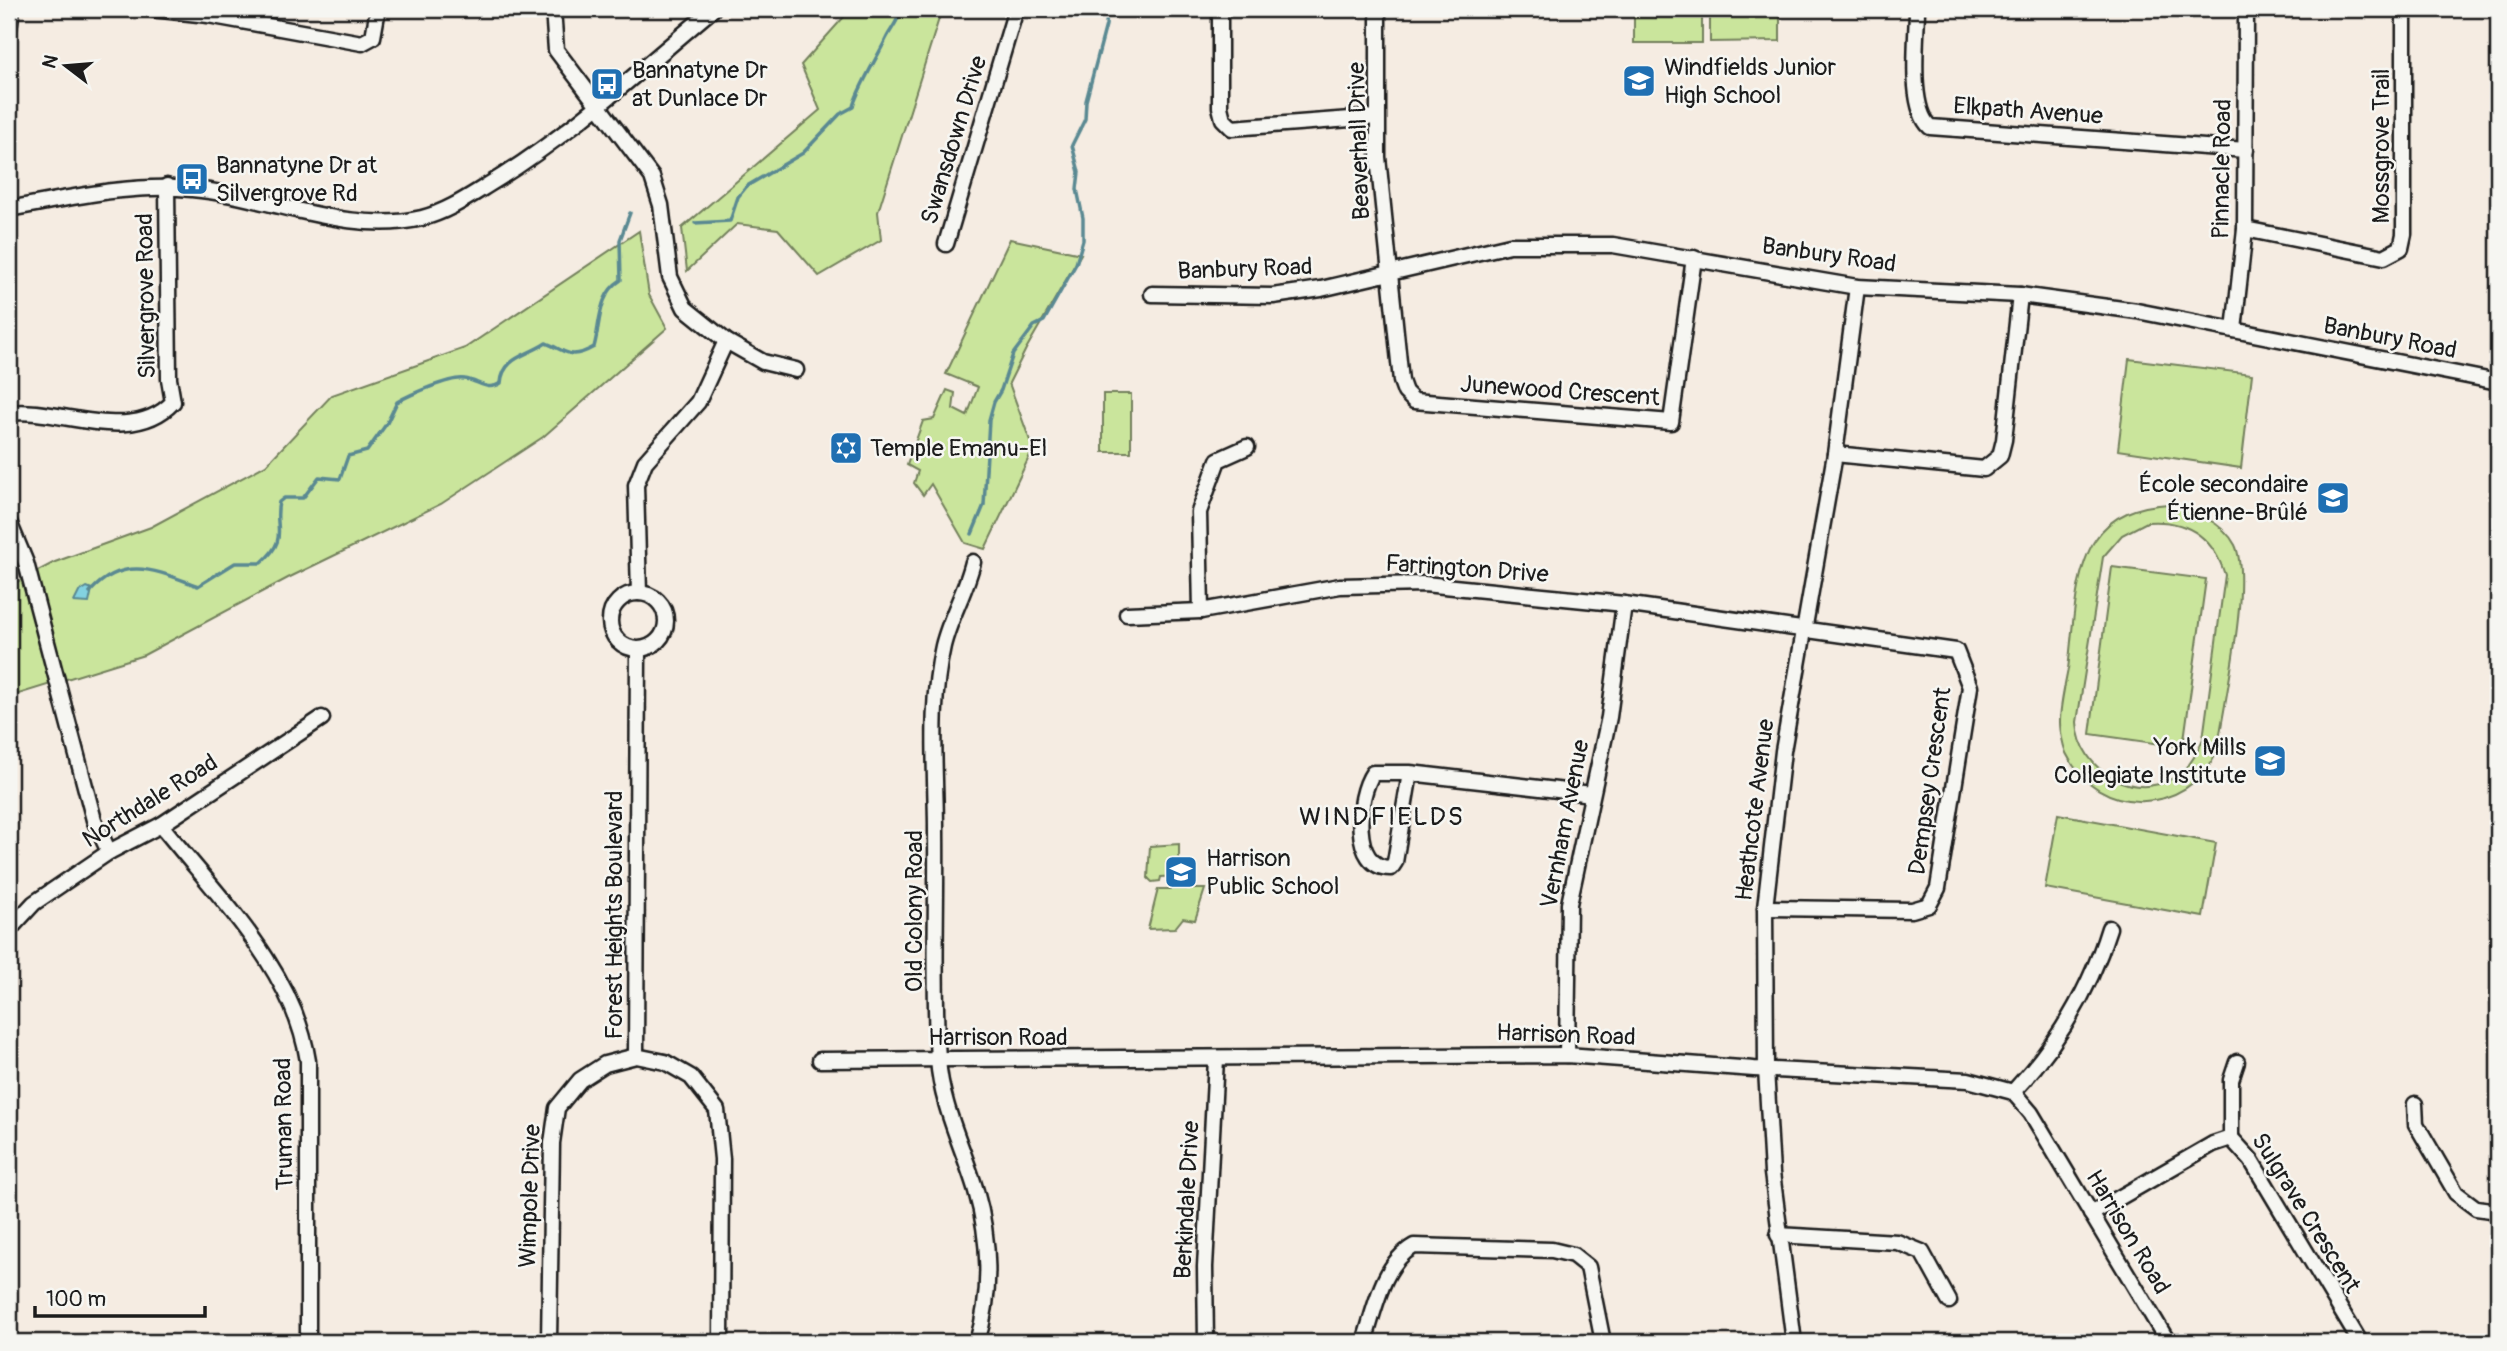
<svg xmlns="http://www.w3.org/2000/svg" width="2507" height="1351" font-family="Pangolin,sans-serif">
  <rect width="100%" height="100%" fill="#f5ece2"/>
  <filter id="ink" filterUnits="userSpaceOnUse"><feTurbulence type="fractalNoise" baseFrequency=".0143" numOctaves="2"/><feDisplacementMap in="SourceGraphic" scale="14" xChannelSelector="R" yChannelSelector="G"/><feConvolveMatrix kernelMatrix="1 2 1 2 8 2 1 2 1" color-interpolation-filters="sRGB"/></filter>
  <g filter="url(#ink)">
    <!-- green -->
    <g fill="#cae59c" stroke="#73805c" stroke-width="2" fill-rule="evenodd">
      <path d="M851,9H942L878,212L881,240L819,276L778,229L737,224L687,271L682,228L820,110L801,65Z"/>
      <rect x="1634" y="9" width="68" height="34"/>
      <path d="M1710,9H1780V41L1710,42Z"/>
      <path d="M639,231L649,295L667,328L543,437L441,504L288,578L144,655L9,697V586L55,562L151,527L266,465L332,395L465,348Z"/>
      <path d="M1010,239L1081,254L1026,349L1009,383L1033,449L985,549L965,543L931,484L923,495L914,483L918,471L907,465L923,421L934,419L947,390L955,393L953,409L967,416L978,387L946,374Z"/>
      <path d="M2129,359L2252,374L2241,468L2118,450Z"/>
      <rect x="1103" y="394" width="28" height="58"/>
      <path d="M2168,504C2191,508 2224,523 2235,545C2252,581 2223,709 2217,752C2187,816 2098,819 2066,753C2063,745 2060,731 2060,722C2060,705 2065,686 2068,669C2073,631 2074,572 2095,540C2112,514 2139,506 2168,504ZM2147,522C2187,519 2213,536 2225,575L2203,739C2198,750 2193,762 2183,771C2142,807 2079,774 2077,722L2103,557L2122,535Z"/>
      <path d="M2112,567L2206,579L2183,747L2090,734Z"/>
      <path d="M2058,814L2216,843L2203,917L2045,888Z"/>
      <path d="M1179,844V876L1161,877L1160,881L1152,882L1148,878L1150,846Z"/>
      <path d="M1158,889H1205L1195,920L1183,918L1175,928L1148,929Z"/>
    </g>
    <!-- water -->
    <path fill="#83d2e0" stroke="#5a8992" stroke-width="2" d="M87,587L92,589L89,603L74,602L79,592Z"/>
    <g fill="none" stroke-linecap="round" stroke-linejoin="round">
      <!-- stream -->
      <g stroke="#5a8992" stroke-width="3.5">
        <path d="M695,223L730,221L738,197L747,186L803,153L840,114L853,107C856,92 878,56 886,39C891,28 899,22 900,9"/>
        <path d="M972,534L984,505L989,420L994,402L1001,390L1013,354L1034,326L1044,321L1076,264L1083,240V218L1077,189L1079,172L1072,145L1085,119L1086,101L1106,25L1107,9"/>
        <path d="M90,592C124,554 157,571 198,586L235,563H261C290,538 273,528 279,502L284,498H303L319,477L340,479L348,456L367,451L387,423L397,402C409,395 452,376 465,379C479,381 487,392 501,383C503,357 527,356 546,343C567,351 569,361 594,347C601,323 597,295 621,280L620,240L630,213"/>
      </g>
      <defs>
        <g id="minor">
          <path d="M152,9L208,15L362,43L373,37L378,9"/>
          <path d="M553,9L556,50L652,177L661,205L670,277L685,308L726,341L763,362L796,370"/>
          <path d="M1220,9V107L1223,119L1232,128L1377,117"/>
          <path d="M1378,9V157L1401,381L1405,392L1414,401L1671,422L1694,258"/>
          <path d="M1917,9C1917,39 1908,107 1930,127L2246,150"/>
          <path d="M9,28L12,9"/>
          <path d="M9,209C70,198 130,183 192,189C265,195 349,236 422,218C446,212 467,198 488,185C569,136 640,70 713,9"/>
          <path d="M2245,229L2384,257L2401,248L2404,234V9"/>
          <path d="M946,244L1016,9"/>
          <path d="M1152,294L1273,296L1321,289L1510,245H1613L1857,287L2020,295L2137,311L2498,382"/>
          <path d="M2234,330L2245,229L2246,9"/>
          <path d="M9,413C57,406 131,447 173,402L169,379L167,186"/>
          <path d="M1835,454L1984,469L2000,456L2004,440L2020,295"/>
          <path d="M9,522L26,563L94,820L109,852"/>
          <path d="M973,562C966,591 950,617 943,646C929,706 936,771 936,831C937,907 933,984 938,1059C941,1105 963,1147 976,1191C990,1239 992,1294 977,1342"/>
          <circle cx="638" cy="621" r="28"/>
          <path d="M639,593L636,485L645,462L698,402L726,341"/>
          <path d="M1201,611L1199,512L1218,460L1247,447"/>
          <path d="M1127,614L1201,611L1340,586L1424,584L1624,604L1956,651L1970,687L1938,888L1929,905L1912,910L1765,908"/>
          <path d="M1410,773L1395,862L1391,868C1350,869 1357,796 1373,773H1410L1592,794"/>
          <path d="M161,825C217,896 294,969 308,1061V1342"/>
          <path d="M9,930L34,903L109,852L161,825L322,718"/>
          <path d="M1567,1055L1569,904L1609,717L1624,604"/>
          <path d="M636,1056L638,650"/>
          <path d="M820,1060L1567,1055L1754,1069L1968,1080L2013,1092L2031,1113L2168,1342"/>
          <path d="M2013,1092C2057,1045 2090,990 2109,928"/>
          <path d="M2415,1104L2416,1124L2456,1193L2476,1208L2498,1211"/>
          <path d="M2231,1138V1080L2237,1062"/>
          <path d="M2091,1214L2213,1144L2231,1138L2251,1160L2360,1342"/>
          <path d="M1778,1235L1897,1242L1922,1252L1949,1301"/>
          <path d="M549,1342L552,1143L557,1108L580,1080L605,1064L636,1056L665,1062L691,1077L717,1110L722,1159L721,1342"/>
          <path d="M1206,1342L1205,1267L1216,1059"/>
          <path d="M1364,1342C1375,1309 1382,1264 1414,1246L1552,1250L1573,1255L1588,1267L1603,1342"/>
          <path d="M1794,1342L1772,1173L1766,1069L1765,908L1783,751L1835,454L1857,287"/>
        </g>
      </defs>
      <!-- minor casing -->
      <use href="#minor" stroke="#1c1c1c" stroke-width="19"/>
      <!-- minor -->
      <use href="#minor" stroke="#f6f6f2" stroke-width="14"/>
    </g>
  </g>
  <!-- icons -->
  <defs>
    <symbol id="school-square" viewBox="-11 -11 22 22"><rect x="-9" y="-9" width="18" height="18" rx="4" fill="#1f6fb2" stroke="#f6f6f2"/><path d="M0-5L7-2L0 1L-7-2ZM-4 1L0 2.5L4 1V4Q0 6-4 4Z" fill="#fff"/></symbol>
    <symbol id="bus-square" viewBox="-11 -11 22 22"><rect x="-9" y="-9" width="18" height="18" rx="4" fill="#1f6fb2" stroke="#f6f6f2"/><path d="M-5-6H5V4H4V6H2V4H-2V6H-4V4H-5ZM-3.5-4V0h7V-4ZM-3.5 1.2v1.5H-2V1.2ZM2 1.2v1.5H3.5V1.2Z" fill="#fff"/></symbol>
    <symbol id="synagogue-square" viewBox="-11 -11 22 22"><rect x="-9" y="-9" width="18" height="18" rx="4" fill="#1f6fb2" stroke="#f6f6f2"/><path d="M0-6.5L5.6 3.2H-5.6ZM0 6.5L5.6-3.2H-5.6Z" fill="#fff"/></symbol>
  </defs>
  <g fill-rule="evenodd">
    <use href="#school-square" x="1620" y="62" width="38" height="38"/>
    <use href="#bus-square" x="588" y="65" width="38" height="38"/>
    <use href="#bus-square" x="173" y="160" width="38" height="38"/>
    <use href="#synagogue-square" x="827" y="429" width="38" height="38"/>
    <use href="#school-square" x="2314" y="479" width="38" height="38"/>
    <use href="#school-square" x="2251" y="742" width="38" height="38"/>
    <use href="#school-square" x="1162" y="853" width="38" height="38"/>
  </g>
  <g text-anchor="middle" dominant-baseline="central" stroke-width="5" stroke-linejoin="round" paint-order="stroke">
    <!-- poi labels -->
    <g font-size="24" fill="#1c1c1c" stroke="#f6f6f2" text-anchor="start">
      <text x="1664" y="67">Windfields Junior<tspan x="1664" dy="28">High School</tspan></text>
      <text x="632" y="70">Bannatyne Dr<tspan x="632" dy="28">at Dunlace Dr</tspan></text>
      <text x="216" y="165">Bannatyne Dr at<tspan x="216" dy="28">Silvergrove Rd</tspan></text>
      <text x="870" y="448">Temple Emanu-El</text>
      <text x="2308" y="484" text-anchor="end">École secondaire<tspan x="2308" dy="28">Étienne-Brûlé</tspan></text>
      <text x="2246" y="747" text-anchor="end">York Mills<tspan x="2246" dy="28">Collegiate Institute</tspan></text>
      <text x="1206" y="858">Harrison<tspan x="1206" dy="28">Public School</tspan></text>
    </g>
    <!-- street labels -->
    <g font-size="24" fill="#1c1c1c" stroke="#f6f6f2">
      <text transform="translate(2028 111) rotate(4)">Elkpath Avenue</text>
      <text transform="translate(954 140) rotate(-73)">Swansdown Drive</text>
      <text transform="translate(1359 141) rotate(-92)">Beaverhall Drive</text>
      <text transform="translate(2381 146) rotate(-90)">Mossgrove Trail</text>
      <text transform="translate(2222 169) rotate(-89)">Pinnacle Road</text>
      <text transform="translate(1829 255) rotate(8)">Banbury Road</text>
      <text transform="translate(1245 269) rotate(-2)">Banbury Road</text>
      <text transform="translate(146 296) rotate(-91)">Silvergrove Road</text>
      <text transform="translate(2390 338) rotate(11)">Banbury Road</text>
      <text transform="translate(1560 391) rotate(4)">Junewood Crescent</text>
      <text transform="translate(1467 569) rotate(4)">Farrington Drive</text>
      <text transform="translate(1930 781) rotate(-82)">Dempsey Crescent</text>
      <text transform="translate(150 801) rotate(-32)">Northdale Road</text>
      <text transform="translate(1755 810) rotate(-83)">Heathcote Avenue</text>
      <text transform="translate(1565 824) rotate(-79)">Vernham Avenue</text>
      <text transform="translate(914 911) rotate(-90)">Old Colony Road</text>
      <text transform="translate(614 915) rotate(-90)">Forest Heights Boulevard</text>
      <text transform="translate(1566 1035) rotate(2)">Harrison Road</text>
      <text x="998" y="1037">Harrison Road</text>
      <text transform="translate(284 1124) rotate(-91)">Truman Road</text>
      <text transform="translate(530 1196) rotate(-88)">Wimpole Drive</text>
      <text transform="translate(1187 1200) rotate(-87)">Berkindale Drive</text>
      <text transform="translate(2306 1213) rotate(58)">Sulgrave Crescent</text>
      <text transform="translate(2128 1232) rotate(59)">Harrison Road</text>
    </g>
    <!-- neighbourhood labels -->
    <g font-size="26" letter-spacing="2" fill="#1c1c1c" stroke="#f6f6f2">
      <text x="1382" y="817">WINDFIELDS</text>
    </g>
  </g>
  <!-- margin -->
  <rect width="2507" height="1351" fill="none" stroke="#f6f6f2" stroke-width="35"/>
  <rect x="18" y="18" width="2472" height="1316" fill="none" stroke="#1c1c1c" stroke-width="2.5" filter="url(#ink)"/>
  <!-- north arrow -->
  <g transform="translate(66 66) rotate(286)" stroke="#f6f6f2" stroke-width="5" paint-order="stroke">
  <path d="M0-5L12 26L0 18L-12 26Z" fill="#1c1c1c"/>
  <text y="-10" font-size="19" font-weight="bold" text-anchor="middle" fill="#1c1c1c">N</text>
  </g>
  <!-- scale -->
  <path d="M35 1306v10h170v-10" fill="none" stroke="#1c1c1c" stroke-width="3.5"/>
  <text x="46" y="1306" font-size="21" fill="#1c1c1c" stroke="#f6f6f2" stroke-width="5" paint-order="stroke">100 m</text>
</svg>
